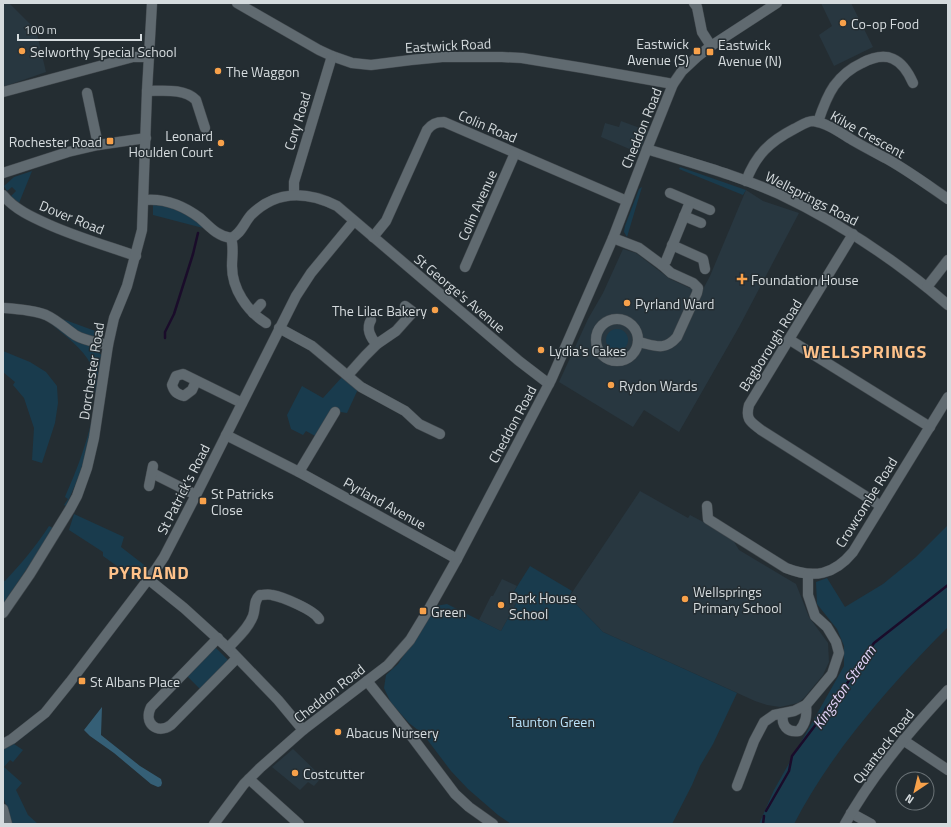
<svg xmlns="http://www.w3.org/2000/svg" width="951" height="827" font-family="'Titillium Web',sans-serif">
  <rect width="100%" height="100%" fill="#242d32"/>
  <!-- built -->
  <g fill="#283740">
    <path d="M3,3H9L36,30L46,72L3,87Z"/>
    <path d="M821,3H851L873,47L834,66L819,35L832,26Z"/>
    <path d="M621,121L648,131L639,153L601,137L605,123L619,127Z"/>
    <path d="M746,190L763,201L799,213L739,327L679,432L644,410L633,427L559,382L588,319L603,293L623,249L636,253L670,279L692,289L700,295L710,276Z"/>
    <path d="M640,491L688,518L690,515L707,524L733,540L739,550L796,584L809,617L828,643L829,662L823,675L804,698L798,703L780,707L767,705L755,701L603,632L569,597Z"/>
    <path d="M502,579L517,586L513,593L518,597V600L501,631L479,620L491,596H493Z"/>
    <path d="M293,749L322,777L314,786L308,782L300,790L272,767Z"/>
  </g>
  <!-- green -->
  <g fill="#193b4d">
    <path d="M680,167L746,190L743,195L679,169Z"/>
    <path d="M32,171L19,203L11,196L16,191L12,187L7,191L4,186L14,177Z"/>
    <path d="M642,187L627,237L624,232L625,226L639,189Z"/>
    <path d="M159,203L178,208L203,226V228L153,215V205Z"/>
    <path d="M57,317L98,332L92,337L79,333Z"/>
    <path d="M51,322L95,347L101,355L97,379L98,391L88,446L79,476L66,506L64,505L68,499L65,497C79,466 106,398 91,365C83,348 64,335 50,323Z"/>
    <circle cx="617" cy="340" r="11"/>
    <path d="M3,351L30,362L46,372L57,386L58,403L55,423L42,463L32,460L34,428L24,398L13,385L15,382L3,372Z"/>
    <path d="M343,376L359,387L347,413L334,411L317,437L306,431L303,435L291,429L287,415L302,386L323,398Z"/>
    <path d="M74,514L124,537L121,547L148,568L138,581L103,556V552L69,530Z"/>
    <path d="M948,525V627C891,684 831,752 794,824H759L774,790L844,666V646L837,629L817,604L816,582L827,578L845,607L883,584L916,557Z"/>
    <path d="M49,526L53,528L49,536L3,604V580L5,581C21,564 36,546 49,526Z"/>
    <path d="M530,566L572,591L569,597L603,632L737,693L713,744L700,766L692,785L672,824H511L498,815L468,789L451,771L423,734L409,723L391,703L384,688L386,675L398,664L436,606L447,604L501,631L518,600V597L513,593Z"/>
    <path d="M216,648L228,660L226,663L201,690L186,675L212,649Z"/>
    <path d="M38,722L40,724L14,744L23,750L13,762L10,760L4,767L22,783L16,790L28,815L38,824H12L3,796V747Z"/>
  </g>
  <!-- forest -->
  <path fill="#355f76" d="M102,707L101,735L140,766L161,779L162,783L161,786L158,787L151,784L114,753L90,736L84,730Z"/>
  <g fill="none" stroke-linecap="round" stroke-linejoin="round">
    <!-- stream -->
    <g stroke="#1a0c2a" stroke-width="2.5">
      <path d="M165,338V332L174,314L193,254L198,233"/>
      <path d="M766,811L789,771L792,756L817,723L820,722L826,708L840,694L874,643L948,585"/>
      <path d="M763,824L764,816"/>
    </g>
    <defs>
      <g id="minor">
        <path d="M237,3L319,50L332,56L352,63L371,65L411,60L442,57H502L522,58L583,68L673,84"/>
        <path d="M694,3L697,7L702,32L711,46"/>
        <path d="M147,91C163,91 184,88 196,100L205,128"/>
        <path d="M3,92L133,57H149"/>
        <path d="M87,93L98,145"/>
        <path d="M818,122C822,110 827,96 834,86C842,75 851,68 862,63C887,50 902,58 913,83"/>
        <path d="M647,149C691,163 737,175 779,194C840,223 897,261 948,305"/>
        <path d="M3,173L68,152L98,145L146,138"/>
        <path d="M746,181C756,155 769,142 794,129C800,126 807,121 813,121C828,123 842,134 854,141C866,148 878,154 889,160C910,172 929,186 948,199"/>
        <path d="M670,193L710,210"/>
        <path d="M3,195C15,210 34,218 52,226C80,238 107,246 136,256"/>
        <path d="M294,195V182L332,56"/>
        <path d="M144,200C164,198 184,206 200,218C210,227 217,236 231,238"/>
        <path d="M684,216L701,223"/>
        <path d="M853,234L749,405C745,420 751,422 761,430L881,506"/>
        <path d="M373,237L386,221L427,130C432,124 436,122 444,122L627,201"/>
        <path d="M231,238C241,234 244,223 251,215C276,190 307,191 337,206L519,361L549,384"/>
        <path d="M231,238C234,247 232,256 232,266C232,289 247,311 266,323"/>
        <path d="M613,238L639,248L662,265L671,273L693,283L698,288L697,293L677,337C664,352 654,345 638,342"/>
        <path d="M672,245L703,259L705,269"/>
        <path d="M662,265L666,261L690,202"/>
        <path d="M465,267L515,153"/>
        <path d="M927,287L948,260"/>
        <path d="M3,308C17,309 33,310 46,315C57,320 65,328 75,335C85,341 96,342 108,345"/>
        <path d="M253,313L261,304"/>
        <circle cx="617" cy="340" r="21"/>
        <path d="M371,320C366,328 370,338 377,344"/>
        <path d="M279,328L312,346L361,387L405,411L419,424L440,434"/>
        <path d="M790,340L930,427"/>
        <path d="M348,375L365,356L377,344L396,331L413,312L405,306"/>
        <path d="M196,381L192,390L184,396C177,394 174,392 172,385L176,376L183,374L242,403"/>
        <path d="M226,435L299,472L457,559"/>
        <path d="M299,472L335,412"/>
        <path d="M152,473L196,495"/>
        <path d="M149,486L153,466"/>
        <path d="M707,506L708,519L786,568C814,579 834,575 853,552L948,397"/>
        <path d="M148,579L184,608L228,648L278,700L303,730"/>
        <path d="M3,613L30,574L70,509L77,496L87,468L94,438L108,345L114,318L127,286L142,230L147,91L152,3"/>
        <path d="M218,638L151,707C143,723 157,735 171,725L237,658"/>
        <path d="M228,648C237,638 248,629 253,616C256,608 253,601 260,595C264,595 268,594 272,595C283,597 314,610 319,619"/>
        <path d="M367,681L412,737L455,794L469,807L493,824"/>
        <path d="M783,714C781,725 787,733 799,731C806,723 807,716 806,705"/>
        <path d="M903,740L948,770"/>
        <path d="M3,744L12,739L45,713L70,682L156,569L164,557L196,495L296,296L311,273L354,221"/>
        <path d="M249,779L299,824"/>
        <path d="M737,786L754,741L764,722L774,715L794,711L806,705L832,674L839,653L836,642L827,627L815,616L808,595V574"/>
        <path d="M3,809L7,824"/>
        <path d="M851,813L871,824"/>
        <path d="M214,824L244,784L260,768L303,730L388,665L410,640L430,607L457,559L551,380L613,238L647,149L673,84L682,71L697,57L711,46L777,3"/>
        <path d="M845,824C872,775 910,731 948,690"/>
      </g>
    </defs>
    <!-- minor casing -->
    <use href="#minor" stroke="#41484d" stroke-width="11"/>
    <!-- minor -->
    <use href="#minor" stroke="#606a70" stroke-width="10"/>
  </g>
  <!-- markers -->
  <g fill="#f8a14a" stroke="#242d32" stroke-width="1.5">
    <circle cx="843" cy="23" r="4"/>
    <circle cx="22" cy="51" r="4"/>
    <rect x="693" y="47" width="8" height="8" rx="2"/>
    <rect x="706" y="48" width="8" height="8" rx="2"/>
    <circle cx="218" cy="71" r="4"/>
    <rect x="106" y="137" width="8" height="8" rx="2"/>
    <circle cx="221" cy="143" r="4"/>
    <path d="M740 273h4v4h4v4h-4v4h-4v-4h-4v-4h4z"/>
    <circle cx="627" cy="303" r="4"/>
    <circle cx="435" cy="310" r="4"/>
    <circle cx="541" cy="350" r="4"/>
    <circle cx="611" cy="385" r="4"/>
    <rect x="199" y="497" width="8" height="8" rx="2"/>
    <circle cx="685" cy="599" r="4"/>
    <circle cx="501" cy="605" r="4"/>
    <rect x="419" y="607" width="8" height="8" rx="2"/>
    <rect x="78" y="677" width="8" height="8" rx="2"/>
    <circle cx="338" cy="732" r="4"/>
    <circle cx="295" cy="773" r="4"/>
  </g>
  <g text-anchor="middle" dominant-baseline="central" stroke-width="3" stroke-linejoin="round" paint-order="stroke">
    <!-- poi labels -->
    <g font-size="14" fill="#d5dbde" stroke="#242d32" text-anchor="start">
      <text x="851" y="23">Co-op Food</text>
      <text x="689" y="43" text-anchor="end">Eastwick<tspan x="689" dy="16">Avenue (S)</tspan></text>
      <text x="718" y="44">Eastwick<tspan x="718" dy="16">Avenue (N)</tspan></text>
      <text x="30" y="51">Selworthy Special School</text>
      <text x="226" y="71">The Waggon</text>
      <text x="213" y="135" text-anchor="end">Leonard<tspan x="213" dy="16">Houlden Court</tspan></text>
      <text x="102" y="141" text-anchor="end">Rochester Road</text>
      <text x="751" y="279">Foundation House</text>
      <text x="635" y="303">Pyrland Ward</text>
      <text x="427" y="310" text-anchor="end">The Lilac Bakery</text>
      <text x="549" y="350">Lydia's Cakes</text>
      <text x="619" y="385">Rydon Wards</text>
      <text x="211" y="493">St Patricks<tspan x="211" dy="16">Close</tspan></text>
      <text x="693" y="591">Wellsprings<tspan x="693" dy="16">Primary School</tspan></text>
      <text x="509" y="597">Park House<tspan x="509" dy="16">School</tspan></text>
      <text x="431" y="611">Green</text>
      <text x="90" y="681">St Albans Place</text>
      <text x="346" y="732">Abacus Nursery</text>
      <text x="303" y="773">Costcutter</text>
    </g>
    <!-- street labels -->
    <g font-size="14" fill="#d5dbde" stroke="#242d32">
      <text transform="translate(448 45) rotate(-3)">Eastwick Road</text>
      <text transform="translate(297 121) rotate(-73)">Cory Road</text>
      <text transform="translate(488 126) rotate(23)">Colin Road</text>
      <text transform="translate(641 128) rotate(-68)">Cheddon Road</text>
      <text transform="translate(868 134) rotate(29)">Kilve Crescent</text>
      <text transform="translate(812 198) rotate(27)">Wellsprings Road</text>
      <text transform="translate(477 205) rotate(-66)">Colin Avenue</text>
      <text transform="translate(72 217) rotate(22)">Dover Road</text>
      <text transform="translate(460 293) rotate(40)">St George's Avenue</text>
      <text transform="translate(770 345) rotate(-58)">Bagborough Road</text>
      <text transform="translate(91 371) rotate(-81)">Dorchester Road</text>
      <text transform="translate(512 424) rotate(-62)">Cheddon Road</text>
      <text transform="translate(183 489) rotate(-63)">St Patrick's Road</text>
      <text transform="translate(866 502) rotate(-58)">Crowcombe Road</text>
      <text transform="translate(385 503) rotate(29)">Pyrland Avenue</text>
      <text transform="translate(329 693) rotate(-38)">Cheddon Road</text>
      <text transform="translate(883 746) rotate(-52)">Quantock Road</text>
    </g>
    <!-- park labels -->
    <g font-size="14" fill="#b9e2fa" stroke="#242d32">
      <text x="552" y="721">Taunton Green</text>
    </g>
    <!-- water labels -->
    <g font-size="15" font-style="italic" fill="#e2d4fa" stroke="#242d32">
      <text transform="translate(844 687) rotate(-55)">Kingston Stream</text>
    </g>
    <!-- district labels -->
    <g font-size="18" font-weight="bold" letter-spacing="1" fill="#ffc28a" stroke="#242d32">
      <text x="865" y="351">WELLSPRINGS</text>
      <text x="149" y="572">PYRLAND</text>
    </g>
  </g>
  <!-- border -->
  <rect width="951" height="827" fill="none" stroke="#d5dbde" stroke-width="8"/>
  <!-- north arrow -->
  <g transform="translate(915 791) rotate(215)"><circle r="19" fill="#242d32" stroke="#6b7377"/>
  <path d="M0-3L7 15L0 10L-7 15Z" fill="#f8a14a"/>
  <text y="-6" font-size="11" font-weight="bold" text-anchor="middle" fill="#d5dbde">N</text>
  </g>
  <!-- scale -->
  <path d="M18 34v6h123v-6" fill="none" stroke="#d5dbde" stroke-width="2"/>
  <text x="24" y="34" font-size="12" fill="#d5dbde" stroke="#242d32" stroke-width="3" paint-order="stroke">100 m</text>
</svg>
